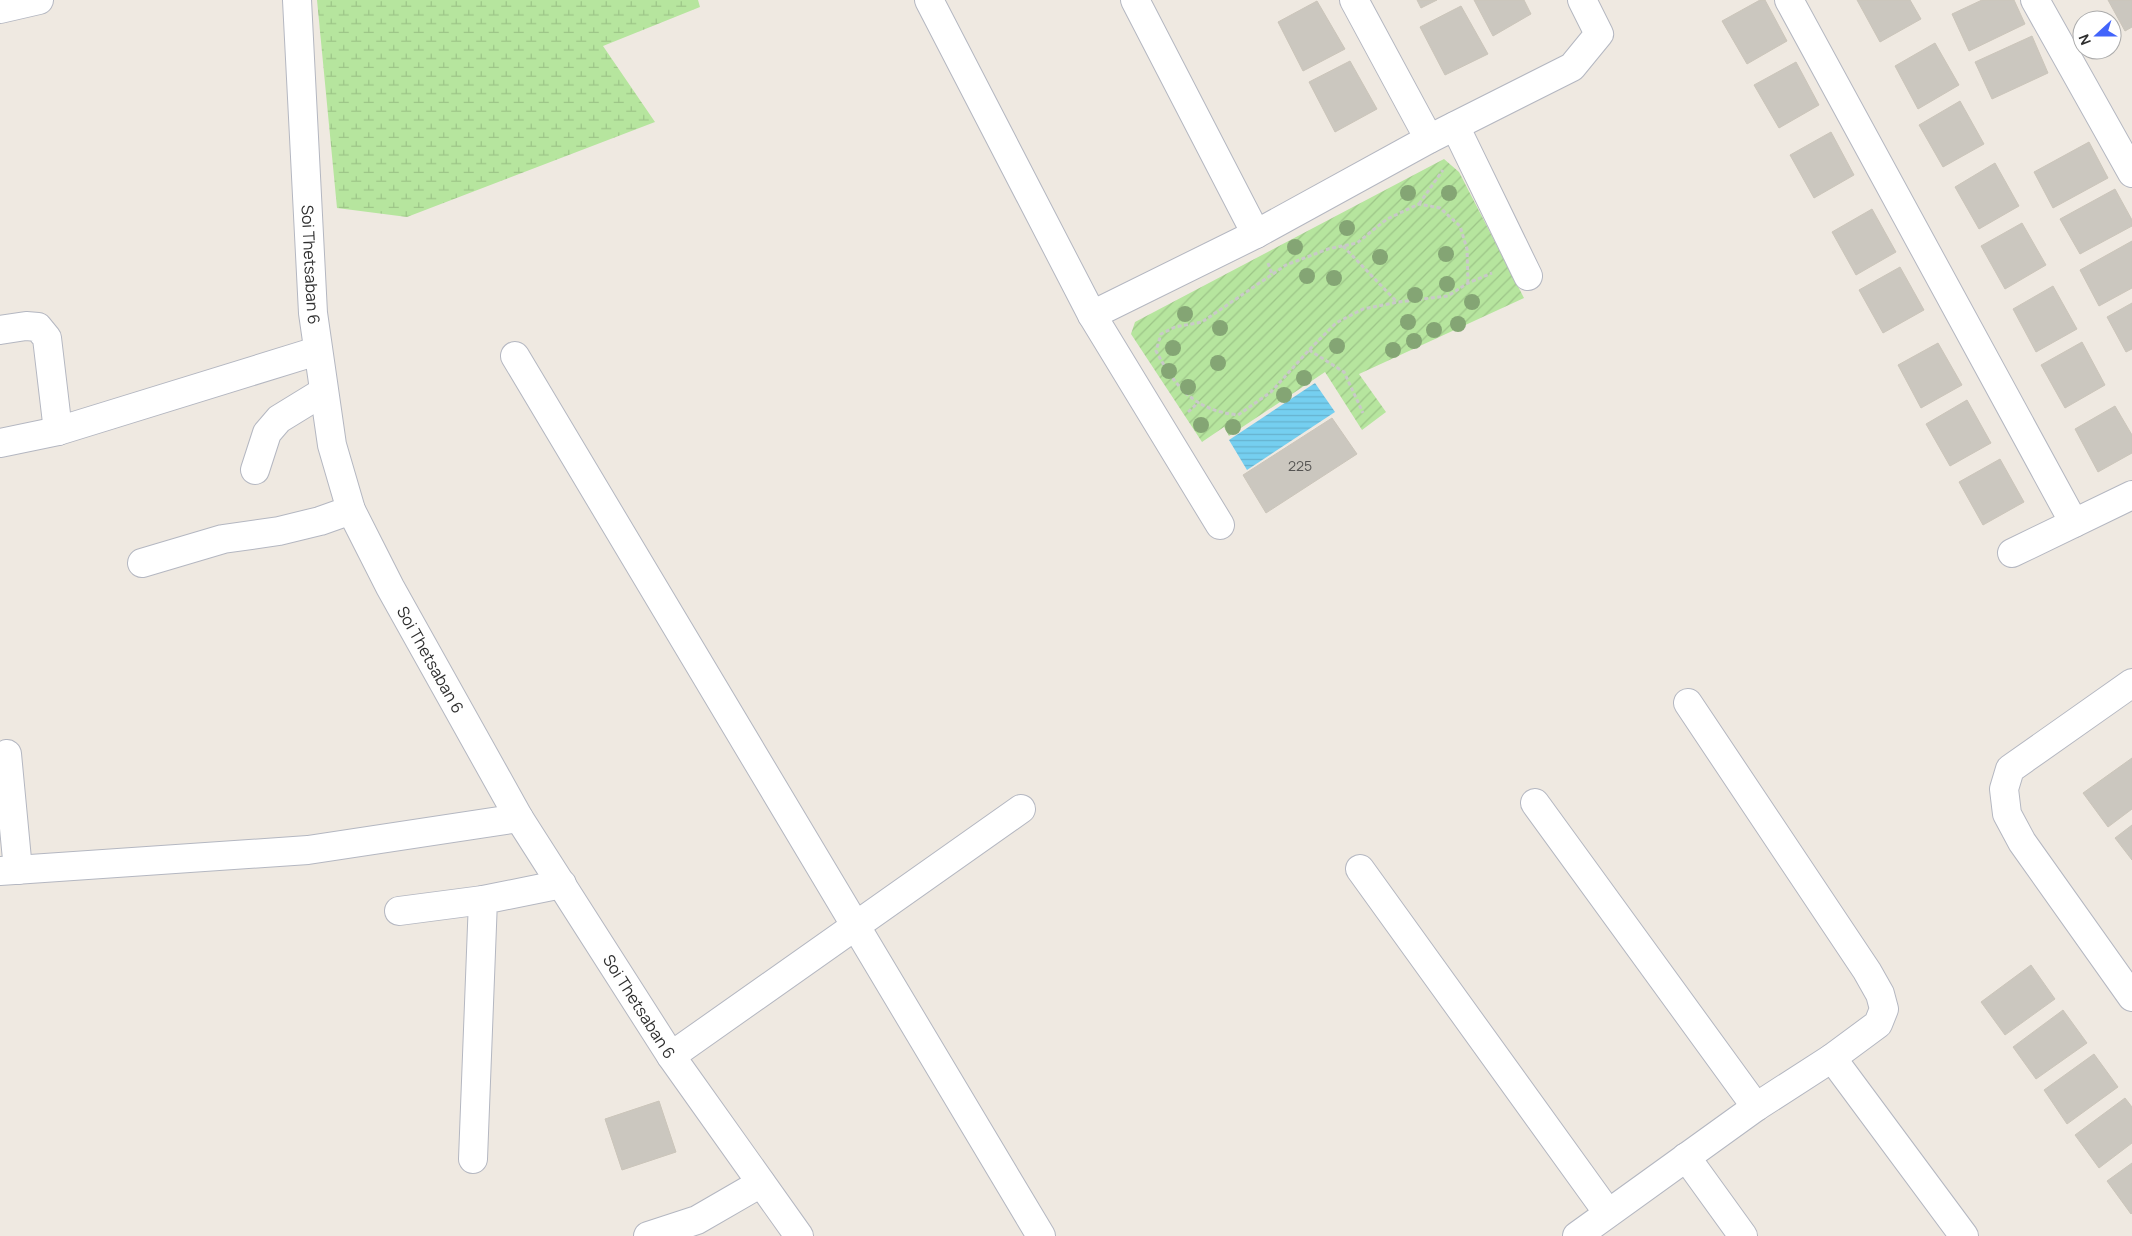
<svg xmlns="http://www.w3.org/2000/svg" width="2132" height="1236" font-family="Manrope,sans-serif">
  <defs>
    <pattern id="wetland-marsh" width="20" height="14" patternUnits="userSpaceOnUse" patternTransform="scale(1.25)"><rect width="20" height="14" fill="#b6e59e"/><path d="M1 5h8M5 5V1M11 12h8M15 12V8" fill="none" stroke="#9dc588"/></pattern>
    <pattern id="garden-furrows" width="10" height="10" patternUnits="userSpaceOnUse" patternTransform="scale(1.25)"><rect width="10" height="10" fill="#b6e59e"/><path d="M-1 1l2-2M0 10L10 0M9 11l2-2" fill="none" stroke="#9dc588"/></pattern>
    <pattern id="water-rules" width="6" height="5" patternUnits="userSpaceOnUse" patternTransform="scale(1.25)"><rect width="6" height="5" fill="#75cff0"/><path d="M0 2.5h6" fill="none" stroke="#66b2ce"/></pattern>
  </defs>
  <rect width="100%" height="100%" fill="#efe9e1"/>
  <!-- wetland -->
  <path fill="url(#wetland-marsh)" d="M317,0H698L700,7L603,46L655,122L407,217L337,208Z"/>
  <!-- garden -->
  <path fill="url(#garden-furrows)" d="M1444,159L1459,172L1524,298L1359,374L1386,412L1362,430L1325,372L1229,436L1224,427L1202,442L1131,334L1135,322Z"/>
  <!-- water -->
  <path fill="url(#water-rules)" d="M1315,383L1335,412L1247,470L1229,440Z"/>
  <!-- building -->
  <g fill="#cbc7bf" stroke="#cbc5ba">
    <path d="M1417,0H1437L1421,8Z"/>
    <path d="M1474,0H1524L1531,14L1493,36Z"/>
    <path d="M1760,0H1765L1787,41L1747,64L1722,21Z"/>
    <path d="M1857,0H1910L1921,19L1880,42Z"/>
    <path d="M1982,0H2014L2025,24L1969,51L1952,14Z"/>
    <path d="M2108,0H2132V27L2125,31Z"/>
    <path d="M1317,1L1345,49L1303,71L1278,22Z"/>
    <path d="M1461,6L1488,54L1445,75L1420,27Z"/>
    <path d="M2032,36L2048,73L1992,99L1975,62Z"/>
    <path d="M1935,43L1959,85L1918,109L1895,66Z"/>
    <path d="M1350,61L1377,109L1335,132L1309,82Z"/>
    <path d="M1796,62L1819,105L1779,128L1754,85Z"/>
    <path d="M1960,101L1984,144L1943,167L1919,125Z"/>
    <path d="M1831,132L1854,175L1814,198L1790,155Z"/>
    <path d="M2089,142L2108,178L2053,208L2034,172Z"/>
    <path d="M1995,163L2019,206L1979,229L1955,187Z"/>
    <path d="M2115,189L2132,220V226L2080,254L2060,219Z"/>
    <path d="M1872,209L1896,252L1856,275L1832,232Z"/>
    <path d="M2022,223L2046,265L2005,289L1981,246Z"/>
    <path d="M2132,241V288L2099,306L2080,270Z"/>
    <path d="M1900,267L1924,310L1883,333L1859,290Z"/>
    <path d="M2053,286L2077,329L2036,352L2013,309Z"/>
    <path d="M2132,303V349L2126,352L2107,317Z"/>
    <path d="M2082,342L2105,385L2065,408L2041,365Z"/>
    <path d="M1938,343L1962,385L1921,408L1898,365Z"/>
    <path d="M1967,400L1991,443L1950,466L1926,424Z"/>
    <path d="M2115,406L2132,435V453L2098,472L2075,429Z"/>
    <path d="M1332,418L1357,454L1266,513L1243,475Z"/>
    <path d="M2000,459L2024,502L1983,525L1959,482Z"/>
    <path d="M2132,758V809L2108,827L2083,793Z"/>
    <path d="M2132,825V860L2115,838Z"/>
    <path d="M2031,965L2055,999L2005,1035L1981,1002Z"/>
    <path d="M2063,1010L2087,1043L2036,1079L2013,1047Z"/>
    <path d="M2094,1054L2118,1087L2067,1124L2044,1090Z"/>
    <path d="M2125,1098L2132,1107V1143L2099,1168L2075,1135Z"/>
    <path d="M659,1101L676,1152L622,1170L605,1119Z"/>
    <path d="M2132,1163V1213L2131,1214L2107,1181Z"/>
  </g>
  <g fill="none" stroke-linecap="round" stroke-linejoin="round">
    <defs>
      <g id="minor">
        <path id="s1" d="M297,0L313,313L332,445L351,510L390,587L519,818L671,1056L799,1236"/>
        <path d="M929,0L1092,315L1220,525"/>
        <path d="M1135,0L1256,234"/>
        <path d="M1354,0L1429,139"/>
        <path d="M1789,0L2074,523"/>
        <path d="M2035,0L2132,173"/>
        <path d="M0,9L39,0"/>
        <path d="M1455,126L1528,276"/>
        <path d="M1092,315L1256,234L1429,139L1572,67L1599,34L1582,0"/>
        <path d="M0,330L26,326L38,327L47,338L58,431"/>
        <path d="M515,356L1041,1236"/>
        <path d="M0,443L58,431L317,351"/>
        <path d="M255,470L267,433L279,419L323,392"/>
        <path d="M2012,553L2132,495"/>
        <path d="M142,563L223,539L279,531L320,521L351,510"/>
        <path d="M2132,683L2010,769L2004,789L2007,814L2022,842L2132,997"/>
        <path d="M7,754L18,870"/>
        <path d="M1535,803L1756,1107"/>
        <path d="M1360,869L1608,1213"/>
        <path d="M0,871L308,850L519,818"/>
        <path d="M399,911L483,900"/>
        <path d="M671,1056L1021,809"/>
        <path d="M1832,1058L1964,1236"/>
        <path d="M1686,1157L1743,1236"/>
        <path d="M473,1159L483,900L562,884"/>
        <path d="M648,1236L697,1220L761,1183"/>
        <path d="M1577,1236L1756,1107L1832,1058L1878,1024L1884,1009L1880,994L1867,971L1688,703"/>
      </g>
    </defs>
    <!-- minor casing -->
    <use href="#minor" stroke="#b4b7c1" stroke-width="30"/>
    <!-- path -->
    <g stroke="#c9c9c9" stroke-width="3" stroke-dasharray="4 2.5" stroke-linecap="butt">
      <path d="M1419,204L1443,170"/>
      <path d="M1343,246L1397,302"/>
      <path d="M1268,263L1272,274"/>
      <path d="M1468,283L1467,249L1460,226L1440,208L1419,204L1387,219L1357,243L1328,249L1286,265L1202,322L1175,327L1161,334L1156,351C1176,388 1194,410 1238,415L1271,392L1309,350L1336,323L1363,309L1398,302L1448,296L1468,283L1492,273"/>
      <path d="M1309,350L1344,372L1363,413"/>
      <path d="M1188,412L1199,402"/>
    </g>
    <!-- minor -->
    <use href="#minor" stroke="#fff" stroke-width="28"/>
  </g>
  <!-- trees -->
  <g fill="#84a574">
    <circle cx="1408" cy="193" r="8"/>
    <circle cx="1449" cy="193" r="8"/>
    <circle cx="1347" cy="228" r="8"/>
    <circle cx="1295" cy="247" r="8"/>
    <circle cx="1446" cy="254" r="8"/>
    <circle cx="1380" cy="257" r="8"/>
    <circle cx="1307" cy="276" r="8"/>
    <circle cx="1334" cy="278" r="8"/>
    <circle cx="1447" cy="284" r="8"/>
    <circle cx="1415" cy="295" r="8"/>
    <circle cx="1472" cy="302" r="8"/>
    <circle cx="1185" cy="314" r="8"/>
    <circle cx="1408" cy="322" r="8"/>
    <circle cx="1458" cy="324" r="8"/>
    <circle cx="1220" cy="328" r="8"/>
    <circle cx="1434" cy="330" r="8"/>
    <circle cx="1414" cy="341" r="8"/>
    <circle cx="1337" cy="346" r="8"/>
    <circle cx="1173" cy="348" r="8"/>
    <circle cx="1393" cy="350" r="8"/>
    <circle cx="1218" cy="363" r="8"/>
    <circle cx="1169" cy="371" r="8"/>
    <circle cx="1304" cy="378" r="8"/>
    <circle cx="1188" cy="387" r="8"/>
    <circle cx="1284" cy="395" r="8"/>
    <circle cx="1201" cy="425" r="8"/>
    <circle cx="1233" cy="427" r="8"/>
  </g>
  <g text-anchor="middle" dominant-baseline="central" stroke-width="4" stroke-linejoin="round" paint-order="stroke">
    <!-- number labels -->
    <g font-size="14" fill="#555452">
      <text x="1300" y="465">225</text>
    </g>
    <!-- street labels -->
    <g font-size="16" fill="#2e2e2e" stroke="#fff">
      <text stroke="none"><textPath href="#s1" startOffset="265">Soi Thetsaban 6</textPath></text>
      <text stroke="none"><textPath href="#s1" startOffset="684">Soi Thetsaban 6</textPath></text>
      <text stroke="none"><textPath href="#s1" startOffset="1089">Soi Thetsaban 6</textPath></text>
    </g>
  </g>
  <!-- north arrow -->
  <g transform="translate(2097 35) rotate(249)"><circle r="24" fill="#ffffff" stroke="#ababab"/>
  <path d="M0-4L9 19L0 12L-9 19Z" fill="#4264fb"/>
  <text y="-8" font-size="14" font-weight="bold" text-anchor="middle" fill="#2e2e2e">N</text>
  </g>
</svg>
